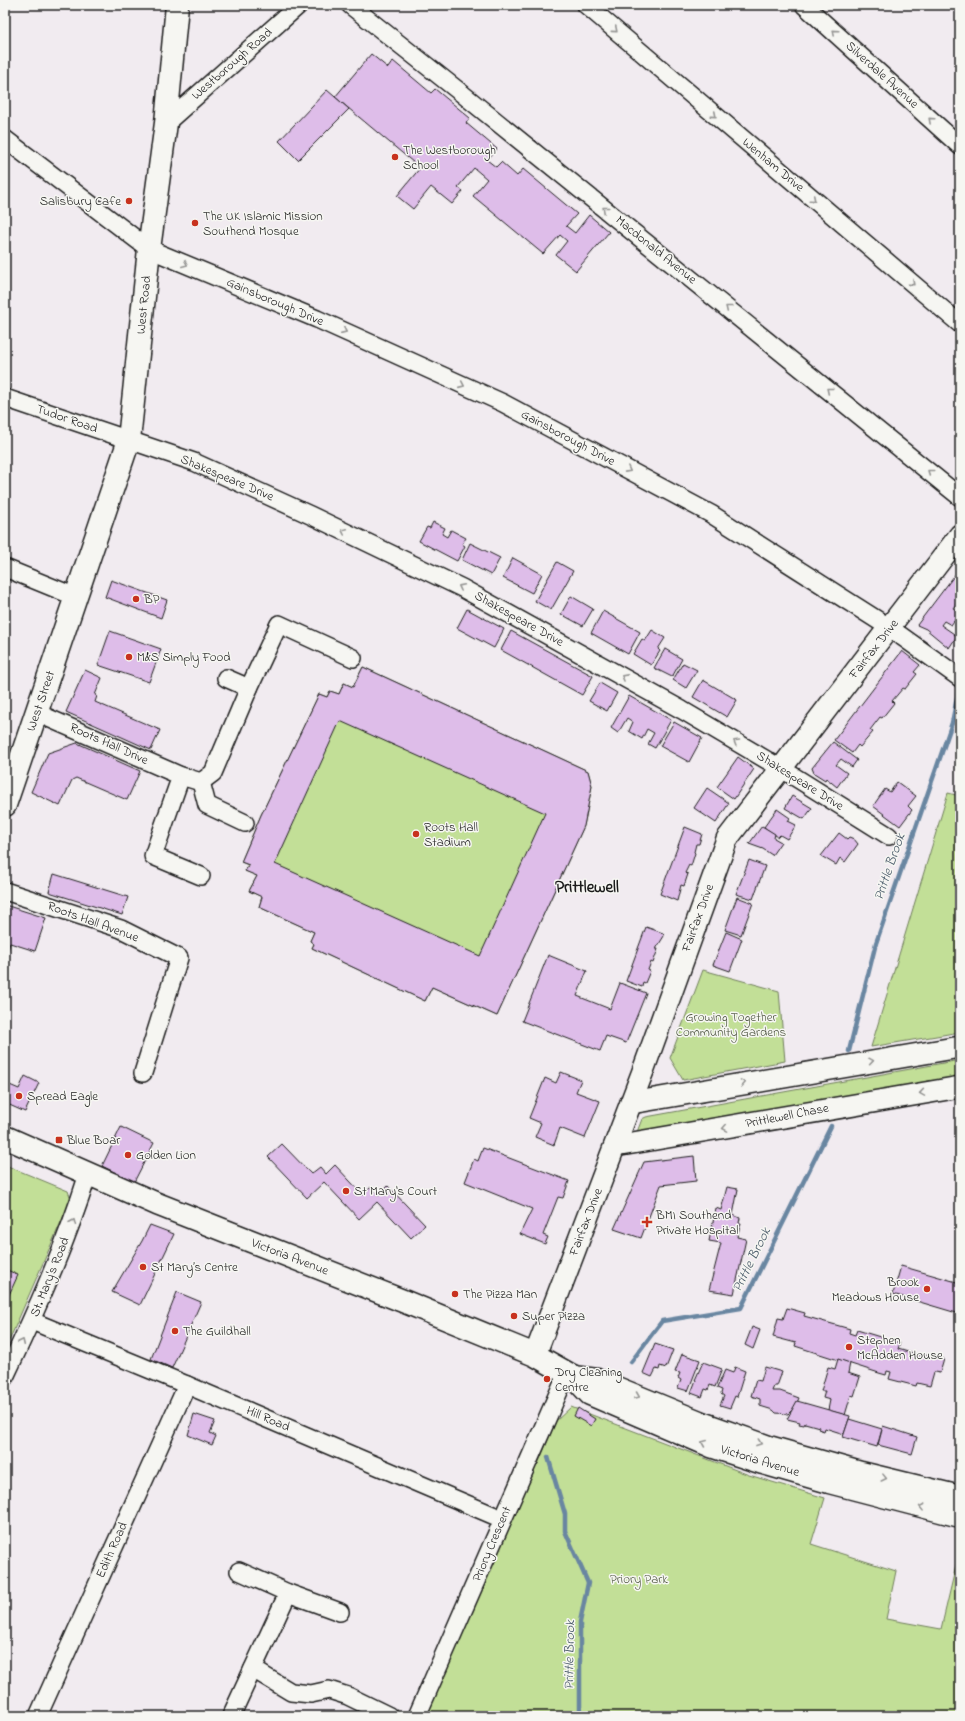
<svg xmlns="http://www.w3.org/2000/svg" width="965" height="1721" font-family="'Indie Flower',sans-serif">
  <rect width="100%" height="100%" fill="#f1ebf0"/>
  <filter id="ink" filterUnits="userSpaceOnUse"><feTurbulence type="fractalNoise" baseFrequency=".025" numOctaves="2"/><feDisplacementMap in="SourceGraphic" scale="8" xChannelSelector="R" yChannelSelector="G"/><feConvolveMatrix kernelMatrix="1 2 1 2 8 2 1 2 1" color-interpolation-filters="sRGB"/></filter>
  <g filter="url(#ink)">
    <!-- green -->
    <g fill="#c2df97" stroke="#6f7e5a">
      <path d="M363,667L588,771L592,786L584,826L497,1016L432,987L425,1001L312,948L314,944L310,941L314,932L259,907L262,897L249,891L257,876L245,871L248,865L241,862L261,815L319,694L327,697L330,691L339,694L344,683L353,687Z"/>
      <path d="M948,793L960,796V1032L871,1047Z"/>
      <path d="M703,970L779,991L785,1061L683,1080L670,1058Z"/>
      <path d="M960,1060V1082L637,1132L642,1119L646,1117Z"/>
      <path d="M5,1165L68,1191L71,1199L5,1350Z"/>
      <path d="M571,1407L749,1475L825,1498L811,1544L896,1571L886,1619L941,1629L960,1549V1716H425L536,1457L538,1464L556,1421Z"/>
    </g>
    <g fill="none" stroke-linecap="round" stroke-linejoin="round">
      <!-- stream -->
      <g stroke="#6986a1" stroke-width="4.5">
        <path d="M849,1051L876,943L952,723L958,693"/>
        <path d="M631,1362L662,1321L741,1308L831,1126"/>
        <path d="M548,1457L565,1514V1531L588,1583L580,1622V1716"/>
      </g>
    </g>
    <!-- building -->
    <g fill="#debde9" stroke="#1c1c1c" fill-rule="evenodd">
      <path d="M371,54L388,68L393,61L431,93L435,89L470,118L466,123L497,149L487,160L496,167L501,162L517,176L523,169L577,214L566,226L575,233L589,215L609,232L576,271L556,255L567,241L560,235L543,254L473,196L487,179L474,168L458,187L463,191L452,204L431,187L413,209L397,196L420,168L335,97Z"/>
      <path d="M327,90L349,109L298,160L279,141Z"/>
      <path d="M433,522L445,528L442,534L447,537L451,530L466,538L462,544L465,546L457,561L419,541L427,527L430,528Z"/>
      <path d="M470,543L500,558L491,575L462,560Z"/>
      <path d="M513,558L542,574L532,593L503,578Z"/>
      <path d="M557,562L573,571L551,610L535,601Z"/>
      <path d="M960,568V607L956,604L953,608L960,613L951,625L944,621L941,625L957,636L949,648L926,629L917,625Z"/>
      <path d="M111,580L167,600L161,618L105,597Z"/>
      <path d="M571,596L593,609L583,626L561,614Z"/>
      <path d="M467,609L504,629L494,648L457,628Z"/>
      <path d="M603,611L640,632L628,654L591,633Z"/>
      <path d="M652,630L665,638L658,649L660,651L651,665L633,654L642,639L645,641Z"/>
      <path d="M110,631L161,649L149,682L98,665Z"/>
      <path d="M511,631L593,676L582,695L501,650Z"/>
      <path d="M665,649L682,659L672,677L654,668Z"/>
      <path d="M902,651L920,665L914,672L917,674L905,689L903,688L892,701L894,703L882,718L880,717L870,730L873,732L860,747L858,745L852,753L834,740Z"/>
      <path d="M683,663L697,670L686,688L673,680Z"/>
      <path d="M363,667L588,771L592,786L584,826L497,1016L432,987L425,1001L312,948L314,944L310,941L314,932L259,907L262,897L249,891L257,876L245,871L249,865L241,862L261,815L319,694L327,697L330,691L339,694L344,683L353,687ZM340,721L545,813L480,956L275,864Z"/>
      <path d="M85,670L102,678L95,695L97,696L95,702L160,730L151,750L66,712Z"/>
      <path d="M703,680L737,700L727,717L693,697Z"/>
      <path d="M600,683L617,693L607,711L589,701Z"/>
      <path d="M629,696L671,720L655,748L648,744L654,733L647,729L642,739L629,731L633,722L627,718L618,733L611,728Z"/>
      <path d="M674,722L702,738L689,762L660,746Z"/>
      <path d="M833,742L857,760L852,767L841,759L836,765L847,773L837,787L826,778L825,780L814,773L812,768Z"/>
      <path d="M77,743L140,771L127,800L76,778L72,780L60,806L31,792L48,753Z"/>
      <path d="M738,757L754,769L734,799L717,787Z"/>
      <path d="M897,782L916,796L908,806L912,810L900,826L873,806L885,789L890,792Z"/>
      <path d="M707,788L729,803L716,823L694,808Z"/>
      <path d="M792,796L812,808L804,819L785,808Z"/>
      <path d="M777,809L790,818L788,821L796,825L787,839L780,835L778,837L764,827Z"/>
      <path d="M762,826L775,834L774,838L781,842L772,855L763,849L749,844Z"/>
      <path d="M685,827L702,834L699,844H696L694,852L695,853L691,866L689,865L685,873L688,874L684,886L681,885L677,901L660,894Z"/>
      <path d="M839,833L847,839L849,837L854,839L858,844L845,862L840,858L836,865L821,856Z"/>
      <path d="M749,860L765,866L753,899L736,894Z"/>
      <path d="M54,874L128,897L122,915L49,892Z"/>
      <path d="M737,897L753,903L741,935L725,930Z"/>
      <path d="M5,905L46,918L35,951L10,943L5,960Z"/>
      <path d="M646,927L663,933L664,936L656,949H658L653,963L651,962L648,970L650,971L645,983L643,982L642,987L626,981Z"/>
      <path d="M726,932L742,939L730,971L713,965Z"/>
      <path d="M548,955L587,971L577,996L610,1009L620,983L646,993L626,1043L606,1036L600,1051L522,1021Z"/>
      <path d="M561,1072L581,1080L576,1092L600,1101L585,1138L560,1128L554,1145L535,1137L541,1123L529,1118L545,1078L556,1083Z"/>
      <path d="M25,1076L39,1083L25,1112L5,1103V1083L19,1089Z"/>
      <path d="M121,1127L154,1143L134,1182L102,1166Z"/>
      <path d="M282,1144L311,1174L320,1167L326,1174L335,1165L363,1195L371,1187L378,1195L388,1186L425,1225L411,1238L377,1202L359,1219L324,1182L307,1198L268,1157Z"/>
      <path d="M483,1148L569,1181L563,1198L558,1197L543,1235L548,1237L545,1244L520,1234L532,1209L465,1182L474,1159L478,1161Z"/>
      <path d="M694,1156L696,1181L661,1185L641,1238L614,1229L644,1162Z"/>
      <path d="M727,1187L738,1189L733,1215L740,1218L739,1223H741L737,1237L746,1239L734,1294L709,1290L721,1243L709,1241L716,1208L721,1210Z"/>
      <path d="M150,1225L174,1234L140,1305L112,1292L142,1241Z"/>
      <path d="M901,1266L960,1283V1314L893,1294Z"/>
      <path d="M5,1269L18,1275L8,1297L5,1296Z"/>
      <path d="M177,1292L201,1302L172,1368L151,1359Z"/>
      <path d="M787,1308L805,1313L804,1316L850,1329L849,1333L855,1335L857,1330L900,1343L898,1349L925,1357L926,1354L944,1359L940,1373L934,1372L930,1386L917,1383L916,1386L889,1379L891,1372L887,1371L886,1375L879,1373L795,1346L796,1343L773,1337L778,1318L783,1319Z"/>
      <path d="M752,1327L760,1330L753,1349L745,1345Z"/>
      <path d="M655,1344L673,1350L666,1368L660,1366L659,1370L656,1369L652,1377L643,1373Z"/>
      <path d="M682,1354L700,1360L688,1391L678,1388L681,1380L678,1378L680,1373L675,1372Z"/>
      <path d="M838,1359L850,1363L848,1373L860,1377L854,1396L851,1395L845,1415L828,1410L830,1400L823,1398L825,1391H821L828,1367L835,1369Z"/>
      <path d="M703,1362L722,1369L715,1387L710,1385L708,1390L705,1389L702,1397L691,1393L696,1380H695Z"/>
      <path d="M735,1367L745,1371L737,1397L735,1396L730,1408L720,1405L724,1396L721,1394L722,1390L717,1388L725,1370L733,1373Z"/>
      <path d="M765,1367L782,1372L777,1386H774L772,1391H780L799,1398L795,1407L788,1414L776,1413L773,1410L760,1406V1399L751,1396L756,1380L761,1381Z"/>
      <path d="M797,1401L850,1416L844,1434L825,1428L824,1431L818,1429L819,1427L805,1423L804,1425L799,1424L800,1422L787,1419Z"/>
      <path d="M578,1408L595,1419L591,1426L574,1416Z"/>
      <path d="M194,1414L215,1421L210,1433L216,1436L212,1445L188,1435Z"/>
      <path d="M849,1419L882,1429L877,1447L843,1437Z"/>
      <path d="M883,1426L917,1437L912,1454L878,1445Z"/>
    </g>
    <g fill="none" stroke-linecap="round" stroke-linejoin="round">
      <defs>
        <g id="minor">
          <path d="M350,5L460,92L960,497"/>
          <path d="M586,5L960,324"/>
          <path d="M804,5L960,146"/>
          <path d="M166,123L299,5"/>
          <path d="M5,139L149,249L317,319L503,403L711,514L890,628L960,678"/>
          <path d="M5,398L194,462L310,515L462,588L682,710L782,769L889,836"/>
          <path d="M5,568L76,597"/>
          <path d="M249,688L279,624L353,658"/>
          <path d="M37,713L181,776L201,782L213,773L249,688L226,678"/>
          <path d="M181,776L153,856L201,876"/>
          <path d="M201,782L207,805L245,823"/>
          <path d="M5,891L121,929L179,958L143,1073"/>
          <path d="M32,1321L187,1385L502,1519"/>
          <path d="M5,1377C36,1311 66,1244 88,1174"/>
          <path d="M239,1571L288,1593L340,1612"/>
          <path d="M253,1669L291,1692L311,1694L329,1690L348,1696L389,1716"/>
          <path d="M38,1716L187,1385"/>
          <path d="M231,1716L288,1593"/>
          <path d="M417,1716L567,1373"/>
        </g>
        <g id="tertiary">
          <path d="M631,1103L960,1047"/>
          <path d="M615,1146L960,1087"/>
          <path d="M535,1355L643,1071L727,839L960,535"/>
        </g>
        <path id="secondary" d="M5,805L129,440L149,249L166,123L177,5"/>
        <g id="trunk">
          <path d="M5,1137L157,1204L403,1301L535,1355L574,1377L590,1394L711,1446L763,1463L829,1482L960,1516"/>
          <path d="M574,1377L597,1380L702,1423L769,1447L861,1473L960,1497"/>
        </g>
      </defs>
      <!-- minor casing -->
      <use href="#minor" stroke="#1c1c1c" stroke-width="20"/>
      <!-- tertiary casing -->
      <use href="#tertiary" stroke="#1c1c1c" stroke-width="24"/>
      <!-- secondary casing -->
      <use href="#secondary" stroke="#1c1c1c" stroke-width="25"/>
      <!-- trunk casing -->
      <use href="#trunk" stroke="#1c1c1c" stroke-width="25"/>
      <!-- minor -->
      <use href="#minor" stroke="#f6f6f2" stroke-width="17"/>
      <!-- tertiary -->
      <use href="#tertiary" stroke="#f6f6f2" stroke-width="21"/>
      <!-- secondary -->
      <use href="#secondary" stroke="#f6f6f2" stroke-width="22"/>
      <!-- trunk -->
      <use href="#trunk" stroke="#f6f6f2" stroke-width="22"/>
    </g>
    <!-- one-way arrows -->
    <defs><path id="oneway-chevron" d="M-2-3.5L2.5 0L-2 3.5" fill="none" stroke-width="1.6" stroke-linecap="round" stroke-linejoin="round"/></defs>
    <g stroke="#949492">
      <use href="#oneway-chevron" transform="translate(615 30) rotate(40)"/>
      <use href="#oneway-chevron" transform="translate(835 32) rotate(-138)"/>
      <use href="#oneway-chevron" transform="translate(714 115) rotate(40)"/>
      <use href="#oneway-chevron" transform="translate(931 120) rotate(-138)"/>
      <use href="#oneway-chevron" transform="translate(813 199) rotate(40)"/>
      <use href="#oneway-chevron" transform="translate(605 209) rotate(-141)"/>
      <use href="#oneway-chevron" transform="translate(185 264) rotate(23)"/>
      <use href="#oneway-chevron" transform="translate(912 283) rotate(40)"/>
      <use href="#oneway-chevron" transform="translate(728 308) rotate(-141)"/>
      <use href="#oneway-chevron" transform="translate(344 331) rotate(24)"/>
      <use href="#oneway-chevron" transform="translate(462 385) rotate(24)"/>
      <use href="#oneway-chevron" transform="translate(829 390) rotate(-141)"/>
      <use href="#oneway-chevron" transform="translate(628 470) rotate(28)"/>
      <use href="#oneway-chevron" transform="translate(930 472) rotate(-141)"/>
      <use href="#oneway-chevron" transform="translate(344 531) rotate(-154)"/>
      <use href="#oneway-chevron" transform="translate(461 587) rotate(-153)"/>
      <use href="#oneway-chevron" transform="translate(624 677) rotate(-151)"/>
      <use href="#oneway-chevron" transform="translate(736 742) rotate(-149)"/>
      <use href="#oneway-chevron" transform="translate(871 1061) rotate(-9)"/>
      <use href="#oneway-chevron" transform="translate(743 1083) rotate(-10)"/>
      <use href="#oneway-chevron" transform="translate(922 1093) rotate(171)"/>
      <use href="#oneway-chevron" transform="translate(725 1128) rotate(170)"/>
      <use href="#oneway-chevron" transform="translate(73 1222) rotate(-67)"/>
      <use href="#oneway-chevron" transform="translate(22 1342) rotate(-65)"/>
      <use href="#oneway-chevron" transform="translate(637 1396) rotate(22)"/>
      <use href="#oneway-chevron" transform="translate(704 1443) rotate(-157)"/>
      <use href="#oneway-chevron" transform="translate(759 1443) rotate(20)"/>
      <use href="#oneway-chevron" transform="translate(884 1478) rotate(14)"/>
      <use href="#oneway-chevron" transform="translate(922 1507) rotate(-166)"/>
    </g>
  </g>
  <!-- markers -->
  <g fill="#c8321e" stroke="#f6f6f2" stroke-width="1.5">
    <circle cx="395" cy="157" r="4"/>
    <circle cx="129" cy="201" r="4"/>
    <circle cx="195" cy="223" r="4"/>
    <circle cx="136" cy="599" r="4"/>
    <circle cx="129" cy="657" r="4"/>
    <circle cx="416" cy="834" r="4"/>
    <circle cx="19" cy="1096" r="4"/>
    <rect x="55" y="1136" width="8" height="8" rx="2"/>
    <circle cx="128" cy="1155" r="4"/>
    <circle cx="346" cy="1191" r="4"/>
    <path d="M645 1216h4v4h4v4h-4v4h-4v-4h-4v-4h4z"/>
    <circle cx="143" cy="1267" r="4"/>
    <circle cx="927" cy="1289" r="4"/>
    <circle cx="455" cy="1294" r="4"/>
    <circle cx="514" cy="1316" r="4"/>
    <circle cx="175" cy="1331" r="4"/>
    <circle cx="849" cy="1347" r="4"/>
    <circle cx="547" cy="1379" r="4"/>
  </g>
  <g text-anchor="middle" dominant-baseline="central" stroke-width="3" stroke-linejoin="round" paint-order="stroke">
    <!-- street labels -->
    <g font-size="13" fill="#1c1c1c" stroke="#f6f6f2">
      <text transform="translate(232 64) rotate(-41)">Westborough Road</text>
      <text transform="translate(882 75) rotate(42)">Silverdale Avenue</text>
      <text transform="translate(773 165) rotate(40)">Wenham Drive</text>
      <text transform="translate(656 250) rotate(39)">Macdonald Avenue</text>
      <text transform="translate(275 302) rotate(23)">Gainsborough Drive</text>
      <text transform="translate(144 305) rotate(-84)">West Road</text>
      <text transform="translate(67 419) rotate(19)">Tudor Road</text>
      <text transform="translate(568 438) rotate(28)">Gainsborough Drive</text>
      <text transform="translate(227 478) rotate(23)">Shakespeare Drive</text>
      <text transform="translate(519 619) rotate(29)">Shakespeare Drive</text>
      <text transform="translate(874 649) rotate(-52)">Fairfax Drive</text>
      <text transform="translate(41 701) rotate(-71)">West Street</text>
      <text transform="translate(109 744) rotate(24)">Roots Hall Drive</text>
      <text transform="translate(800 781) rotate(32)">Shakespeare Drive</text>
      <text transform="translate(698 918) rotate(-70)">Fairfax Drive</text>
      <text transform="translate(93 922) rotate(20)">Roots Hall Avenue</text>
      <text transform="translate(787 1116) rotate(-11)">Prittlewell Chase</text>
      <text transform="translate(586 1222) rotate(-69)">Fairfax Drive</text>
      <text transform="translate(290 1257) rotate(21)">Victoria Avenue</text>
      <text transform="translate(50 1277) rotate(-68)">St. Mary's Road</text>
      <text transform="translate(268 1419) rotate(23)">Hill Road</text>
      <text transform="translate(760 1461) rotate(17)">Victoria Avenue</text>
      <text transform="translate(492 1544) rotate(-67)">Priory Crescent</text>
      <text transform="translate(112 1550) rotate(-66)">Edith Road</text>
    </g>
    <!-- poi labels -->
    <g font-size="13" fill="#1c1c1c" stroke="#f6f6f2" text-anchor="start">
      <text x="403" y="150">The Westborough<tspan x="403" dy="15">School</tspan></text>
      <text x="121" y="201" text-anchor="end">Salisbury Cafe</text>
      <text x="203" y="216">The UK Islamic Mission<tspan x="203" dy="15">Southend Mosque</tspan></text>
      <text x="144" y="599">BP</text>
      <text x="137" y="657">M&amp;S Simply Food</text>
      <text x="424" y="827">Roots Hall<tspan x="424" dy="15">Stadium</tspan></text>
      <text x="27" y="1096">Spread Eagle</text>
      <text x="67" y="1140">Blue Boar</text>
      <text x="136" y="1155">Golden Lion</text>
      <text x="354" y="1191">St Mary's Court</text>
      <text x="656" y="1215">BMI Southend<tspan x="656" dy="15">Private Hospital</tspan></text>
      <text x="151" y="1267">St Mary’s Centre</text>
      <text x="919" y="1282" text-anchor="end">Brook<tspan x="919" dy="15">Meadows House</tspan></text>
      <text x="463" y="1294">The Pizza Man</text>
      <text x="522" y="1316">Super Pizza</text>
      <text x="183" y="1331">The Guildhall</text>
      <text x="857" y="1340">Stephen<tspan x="857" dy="15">McAdden House</tspan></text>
      <text x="555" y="1372">Dry Cleaning<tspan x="555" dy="15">Centre</tspan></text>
    </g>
    <!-- park labels -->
    <g font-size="13" fill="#4e5641" stroke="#f6f6f2">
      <text x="731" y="1017">Growing Together<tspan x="731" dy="15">Community Gardens</tspan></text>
      <text x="639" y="1579">Priory Park</text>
    </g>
    <!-- water labels -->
    <g font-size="14" font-style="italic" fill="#495a69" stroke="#f6f6f2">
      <text transform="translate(890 867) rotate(-71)">Prittle Brook</text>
      <text transform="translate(752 1260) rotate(-64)">Prittle Brook</text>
      <text transform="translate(570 1655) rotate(-89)">Prittle Brook</text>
    </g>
    <!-- district labels -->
    <g font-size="17" font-weight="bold" fill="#1c1c1c" stroke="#f6f6f2">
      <text x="587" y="887">Prittlewell</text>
    </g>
  </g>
  <!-- margin -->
  <rect width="965" height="1721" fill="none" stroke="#f6f6f2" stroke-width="20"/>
  <rect x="10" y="10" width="945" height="1701" fill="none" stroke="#1c1c1c" stroke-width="1.5" filter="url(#ink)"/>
</svg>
